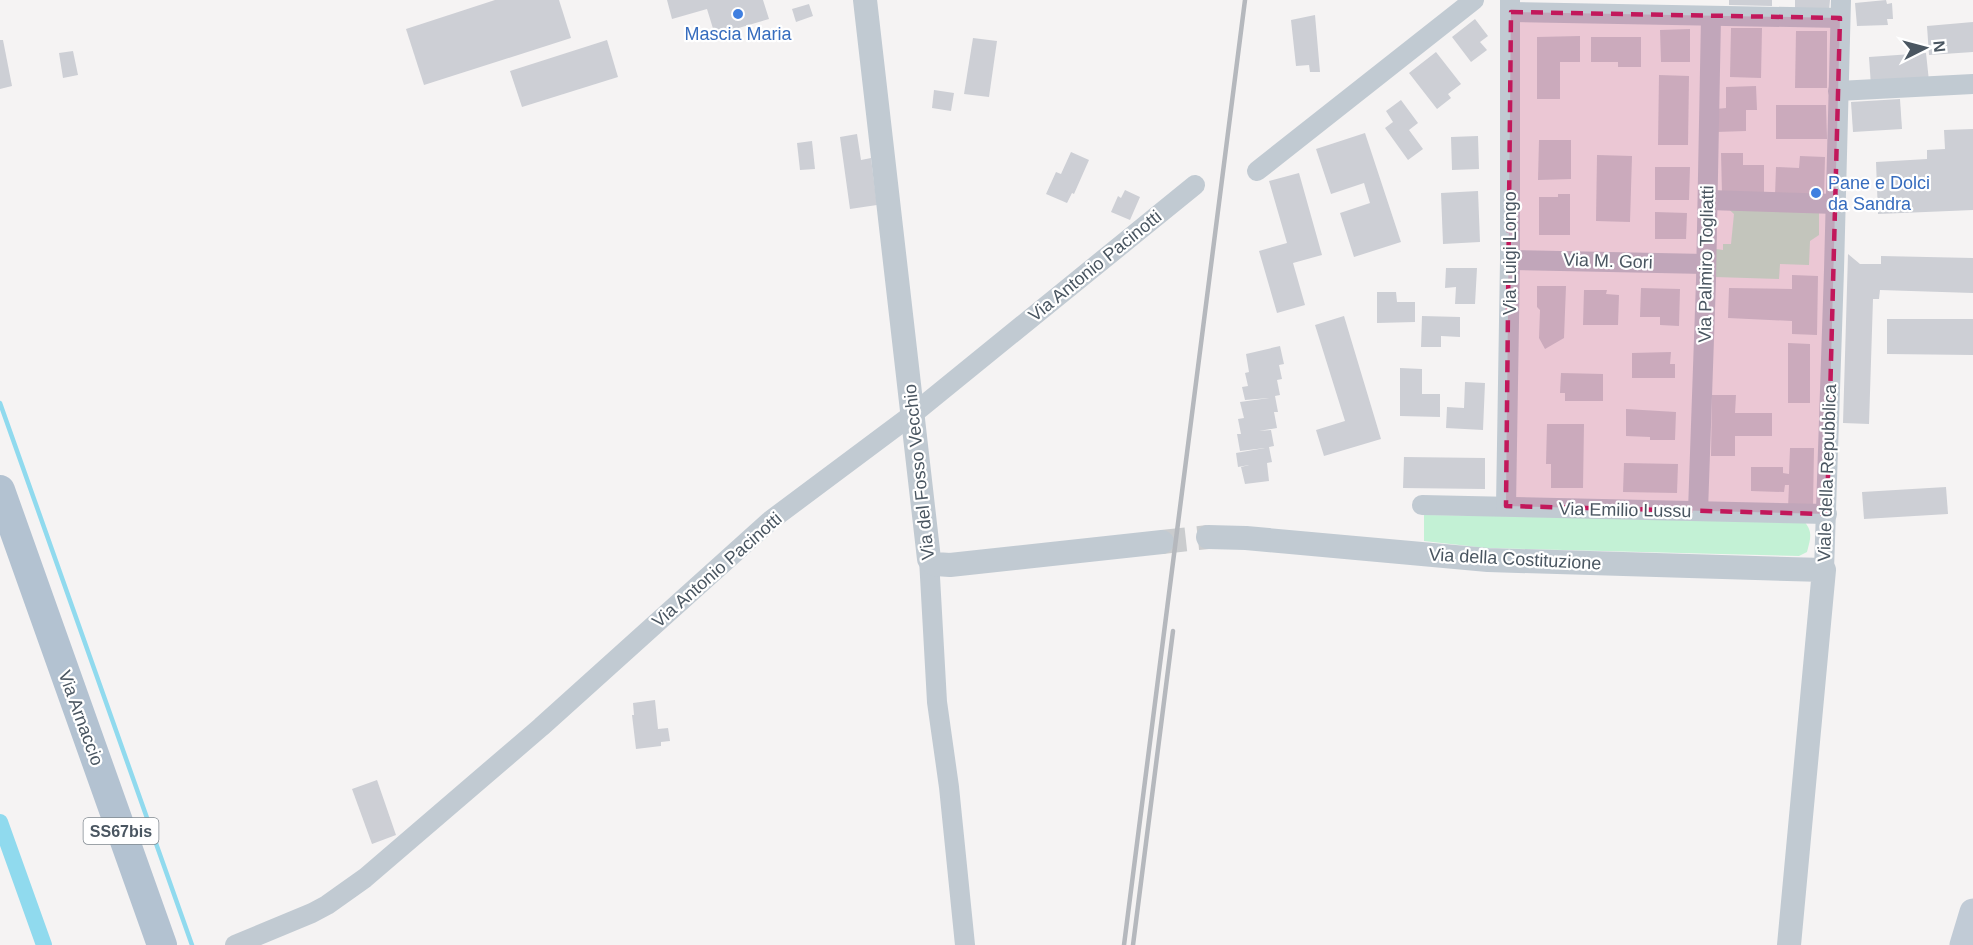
<svg xmlns="http://www.w3.org/2000/svg" width="1973" height="945" font-family="Helvetica,sans-serif">
  <rect width="100%" height="100%" fill="#f5f3f3"/>
  <!-- green -->
  <g fill="#c3f1d5">
    <path d="M1723,204L1819,207V235L1810,241L1809,265L1780,264L1779,279L1715,277L1716,249L1723,250V244H1731L1734,214Z"/>
    <path d="M1424,515L1803,520C1813,531 1811,537 1807,552L1799,556L1486,548L1424,541Z"/>
  </g>
  <g fill="none" stroke-linecap="round" stroke-linejoin="round">
    <!-- stream -->
    <path stroke="#90daee" stroke-width="4.5" d="M0,403L192,945"/>
    <!-- canal -->
    <path stroke="#90daee" stroke-width="16" d="M0,822L44,945"/>
  </g>
  <!-- building -->
  <g fill="#cdcfd5">
    <path d="M495,0H559L571,38L424,85L406,29Z"/>
    <path d="M667,0H763L769,19L715,35L707,9L672,19Z"/>
    <path d="M1729,0H1772V6L1729,5Z"/>
    <path d="M1795,0H1830L1829,10H1795Z"/>
    <path d="M1886,0L1887,4L1892,3L1893,19H1887L1888,25L1857,26L1855,3Z"/>
    <path d="M809,4L813,16L796,22L792,9Z"/>
    <path d="M1315,15L1320,72H1310L1309,65L1296,66L1291,20Z"/>
    <path d="M1475,19L1488,36L1480,42L1487,50L1471,62L1452,37Z"/>
    <path d="M1973,22V52L1929,55L1927,26Z"/>
    <path d="M1731,28H1762L1761,78L1730,77Z"/>
    <path d="M1690,29V62H1661L1660,30Z"/>
    <path d="M1796,31H1827V88H1795Z"/>
    <path d="M1580,36V62H1560V99H1537V37Z"/>
    <path d="M1591,37H1641V67H1618V62H1591Z"/>
    <path d="M973,38L997,41L989,97L964,94Z"/>
    <path d="M0,40H3L12,86L0,89Z"/>
    <path d="M607,40L618,77L522,107L510,71Z"/>
    <path d="M73,51L78,75L63,78L59,53Z"/>
    <path d="M1436,52L1461,84L1448,94L1451,98L1437,109L1409,73Z"/>
    <path d="M1926,53L1929,81L1871,86L1869,57Z"/>
    <path d="M1659,75L1689,76L1688,145H1658Z"/>
    <path d="M1756,86L1757,110H1746V131L1716,132V109L1726,108V87Z"/>
    <path d="M934,90L954,93L951,111L932,108Z"/>
    <path d="M1900,99L1902,129L1853,132L1851,102Z"/>
    <path d="M1401,100L1418,123L1409,130L1423,149L1408,160L1385,128L1393,122L1386,111Z"/>
    <path d="M1776,105H1826L1827,139H1776Z"/>
    <path d="M1973,129V210L1878,214L1876,162L1927,159V150L1945,149L1944,130Z"/>
    <path d="M1365,133L1401,242L1354,257L1340,213L1370,203L1364,183L1331,194L1316,149Z"/>
    <path d="M857,134L861,160L871,158L877,205L850,209L840,137Z"/>
    <path d="M1478,136L1479,169L1452,170L1451,137Z"/>
    <path d="M1539,140H1571V179L1538,180Z"/>
    <path d="M812,141L815,169L800,170L797,143Z"/>
    <path d="M1071,152L1089,160L1074,194L1072,193L1067,203L1046,194L1056,172L1061,174Z"/>
    <path d="M1721,153H1743V165H1764V194H1722Z"/>
    <path d="M1597,155L1632,156L1630,222L1596,221Z"/>
    <path d="M1800,156L1825,157L1824,197L1775,196L1776,167L1799,168Z"/>
    <path d="M1655,167H1690L1689,200H1655Z"/>
    <path d="M1299,173L1322,255L1293,263L1305,305L1277,313L1259,251L1287,243L1269,181Z"/>
    <path d="M1125,190L1140,197L1130,220L1111,212L1118,196L1121,198Z"/>
    <path d="M1478,191L1480,242L1443,244L1441,193Z"/>
    <path d="M1558,194H1570V235H1539V197H1558Z"/>
    <path d="M1655,212L1687,213L1686,239H1655Z"/>
    <path d="M1848,254L1860,264H1881V256L1973,258V293L1880,290L1879,299H1873L1869,424L1843,423Z"/>
    <path d="M1446,268H1477L1475,304H1455L1456,287L1445,288Z"/>
    <path d="M1792,275L1818,276L1817,335L1792,334V321L1728,318L1729,288L1792,289Z"/>
    <path d="M1537,286H1566L1564,338L1545,349L1539,338L1540,310L1537,307Z"/>
    <path d="M1641,288L1680,289L1679,326L1660,325V317H1640Z"/>
    <path d="M1584,290H1607L1606,294L1619,295L1618,325H1583Z"/>
    <path d="M1377,292H1396L1397,302H1415V322L1377,323Z"/>
    <path d="M1344,316L1381,439L1324,456L1316,430L1345,421L1315,325Z"/>
    <path d="M1422,316L1460,317V337L1441,336V347H1421Z"/>
    <path d="M1887,319H1973V355L1887,354Z"/>
    <path d="M1788,343L1810,344V403H1788Z"/>
    <path d="M1280,346L1284,364L1279,365L1282,379L1277,380L1280,395L1275,396L1278,412H1274L1277,428L1259,431L1271,430L1274,446L1269,447L1272,462L1267,463L1269,481L1245,484L1241,467L1249,465L1238,467L1236,453L1265,448L1240,451L1237,434H1241L1238,419L1244,418L1240,402L1269,398L1245,400L1242,387L1248,386L1245,373L1249,372L1246,354Z"/>
    <path d="M1671,352L1670,364H1675V378H1632V353Z"/>
    <path d="M1400,368L1422,369V394H1440V417L1400,416Z"/>
    <path d="M1561,373L1603,374V401H1565V393H1560Z"/>
    <path d="M1465,382L1485,383L1483,430L1446,428L1447,407L1464,408Z"/>
    <path d="M1712,395H1736L1735,413H1772V436H1735V456H1711Z"/>
    <path d="M1626,409L1676,412L1675,440H1650V437L1626,436Z"/>
    <path d="M1547,424H1584L1583,488H1551V464H1546Z"/>
    <path d="M1790,448H1814L1813,508H1788L1789,485H1785L1784,492L1751,491V467H1783V473L1789,474Z"/>
    <path d="M1404,457L1485,458V489L1403,488Z"/>
    <path d="M1624,463L1678,464L1677,493L1623,492Z"/>
    <path d="M1946,487L1948,514L1864,519L1862,492Z"/>
    <path d="M655,700L658,729L668,728L670,741L661,742V746L636,749L632,715H634L633,703Z"/>
    <path d="M377,780L396,835L372,844L352,789Z"/>
  </g>
  <g fill="none" stroke-linecap="round" stroke-linejoin="round">
    <!-- tertiary-tunnel -->
    <path stroke="#caccce" stroke-width="24" stroke-dasharray="24 12" stroke-linecap="butt" d="M1162,542L1208,537"/>
    <!-- minor -->
    <g stroke="#c1cad2" stroke-width="20">
      <path d="M1511,12L1840,18"/>
      <path d="M1838,91L1973,84"/>
      <path d="M1257,171L1474,0"/>
      <path d="M1708,200L1836,204"/>
      <path d="M1510,260L1706,264"/>
      <path d="M1422,505L1827,514"/>
      <path d="M1506,506L1510,260V0"/>
      <path d="M1698,511L1706,281L1711,17"/>
      <path d="M929,559L937,702L949,787L965,945"/>
      <path d="M1824,570L1834,270L1841,0"/>
      <path d="M235,945L312,913L327,905L365,878L541,727L771,520L913,414L1195,185"/>
    </g>
    <!-- tertiary -->
    <g stroke="#c1cad2" stroke-width="24">
      <path d="M865,0L929,559L935,564L950,565L1162,542"/>
      <path d="M1208,537L1246,538L1488,560L1824,570L1789,945"/>
    </g>
    <!-- secondary -->
    <path stroke="#c1cbd6" stroke-width="27" d="M1963,945L1973,912"/>
    <!-- primary -->
    <path stroke="#b3c2d1" stroke-width="30" d="M0,490L162,945"/>
    <!-- rail -->
    <g stroke="#b5b8bd" stroke-width="4.5">
      <path d="M1124,945L1245,0"/>
      <path d="M1133,945L1173,631"/>
    </g>
  </g>
  <!-- marked area -->
  <path fill="#c2185b" fill-opacity="0.2" stroke="#c2185b" stroke-width="4.5" stroke-dasharray="12 8" stroke-linejoin="round" d="M1511,12L1840,18L1827,514L1506,506Z"/>
  <!-- markers -->
  <g fill="#3f7fe0" stroke="#fff" stroke-width="2">
    <circle cx="738" cy="14" r="6"/>
    <circle cx="1816" cy="193" r="6"/>
  </g>
  <g text-anchor="middle" dominant-baseline="central" stroke-width="4.5" stroke-linejoin="round" paint-order="stroke">
    <!-- shield labels -->
    <rect fill="#fff" stroke="#808990" stroke-width="1.5" x="83.5" y="818" width="75" height="26" rx="4.5"/>
    <g font-size="16" font-weight="bold" fill="#4a5661">
      <text x="121" y="831">SS67bis</text>
    </g>
    <!-- shop labels -->
    <g font-size="18" fill="#366cbe" stroke="#fff">
      <text x="738" y="34">Mascia Maria</text>
      <text x="1828" y="183" text-anchor="start">Pane e Dolci<tspan x="1828" dy="21">da Sandra</tspan></text>
    </g>
    <!-- street labels -->
    <g font-size="18" fill="#4a5661" stroke="#fff">
      <text transform="translate(1510 253) rotate(-90)">Via Luigi Longo</text>
      <text transform="translate(1608 261) rotate(2)">Via M. Gori</text>
      <text transform="translate(1706 264) rotate(-89)">Via Palmiro Togliatti</text>
      <text transform="translate(1095 266) rotate(-39)">Via Antonio Pacinotti</text>
      <text transform="translate(919 472) rotate(-96)">Via del Fosso Vecchio</text>
      <text transform="translate(1827 473) rotate(-88)">Viale della Repubblica</text>
      <text transform="translate(1625 510) rotate(1)">Via Emilio Lussu</text>
      <text transform="translate(1515 559) rotate(3)">Via della Costituzione</text>
      <text transform="translate(717 570) rotate(-41)">Via Antonio Pacinotti</text>
      <text transform="translate(81 718) rotate(70)">Via Arnaccio</text>
    </g>
  </g>
  <!-- north arrow -->
  <g transform="translate(1925 48) rotate(84)" stroke="#ffffff" stroke-width="4.5" paint-order="stroke">
  <path d="M0-4.5L10 22L0 15L-10 22Z" fill="#4a5661"/>
  <text y="-9" font-size="16" font-weight="bold" text-anchor="middle" fill="#4a5661">N</text>
  </g>
</svg>
